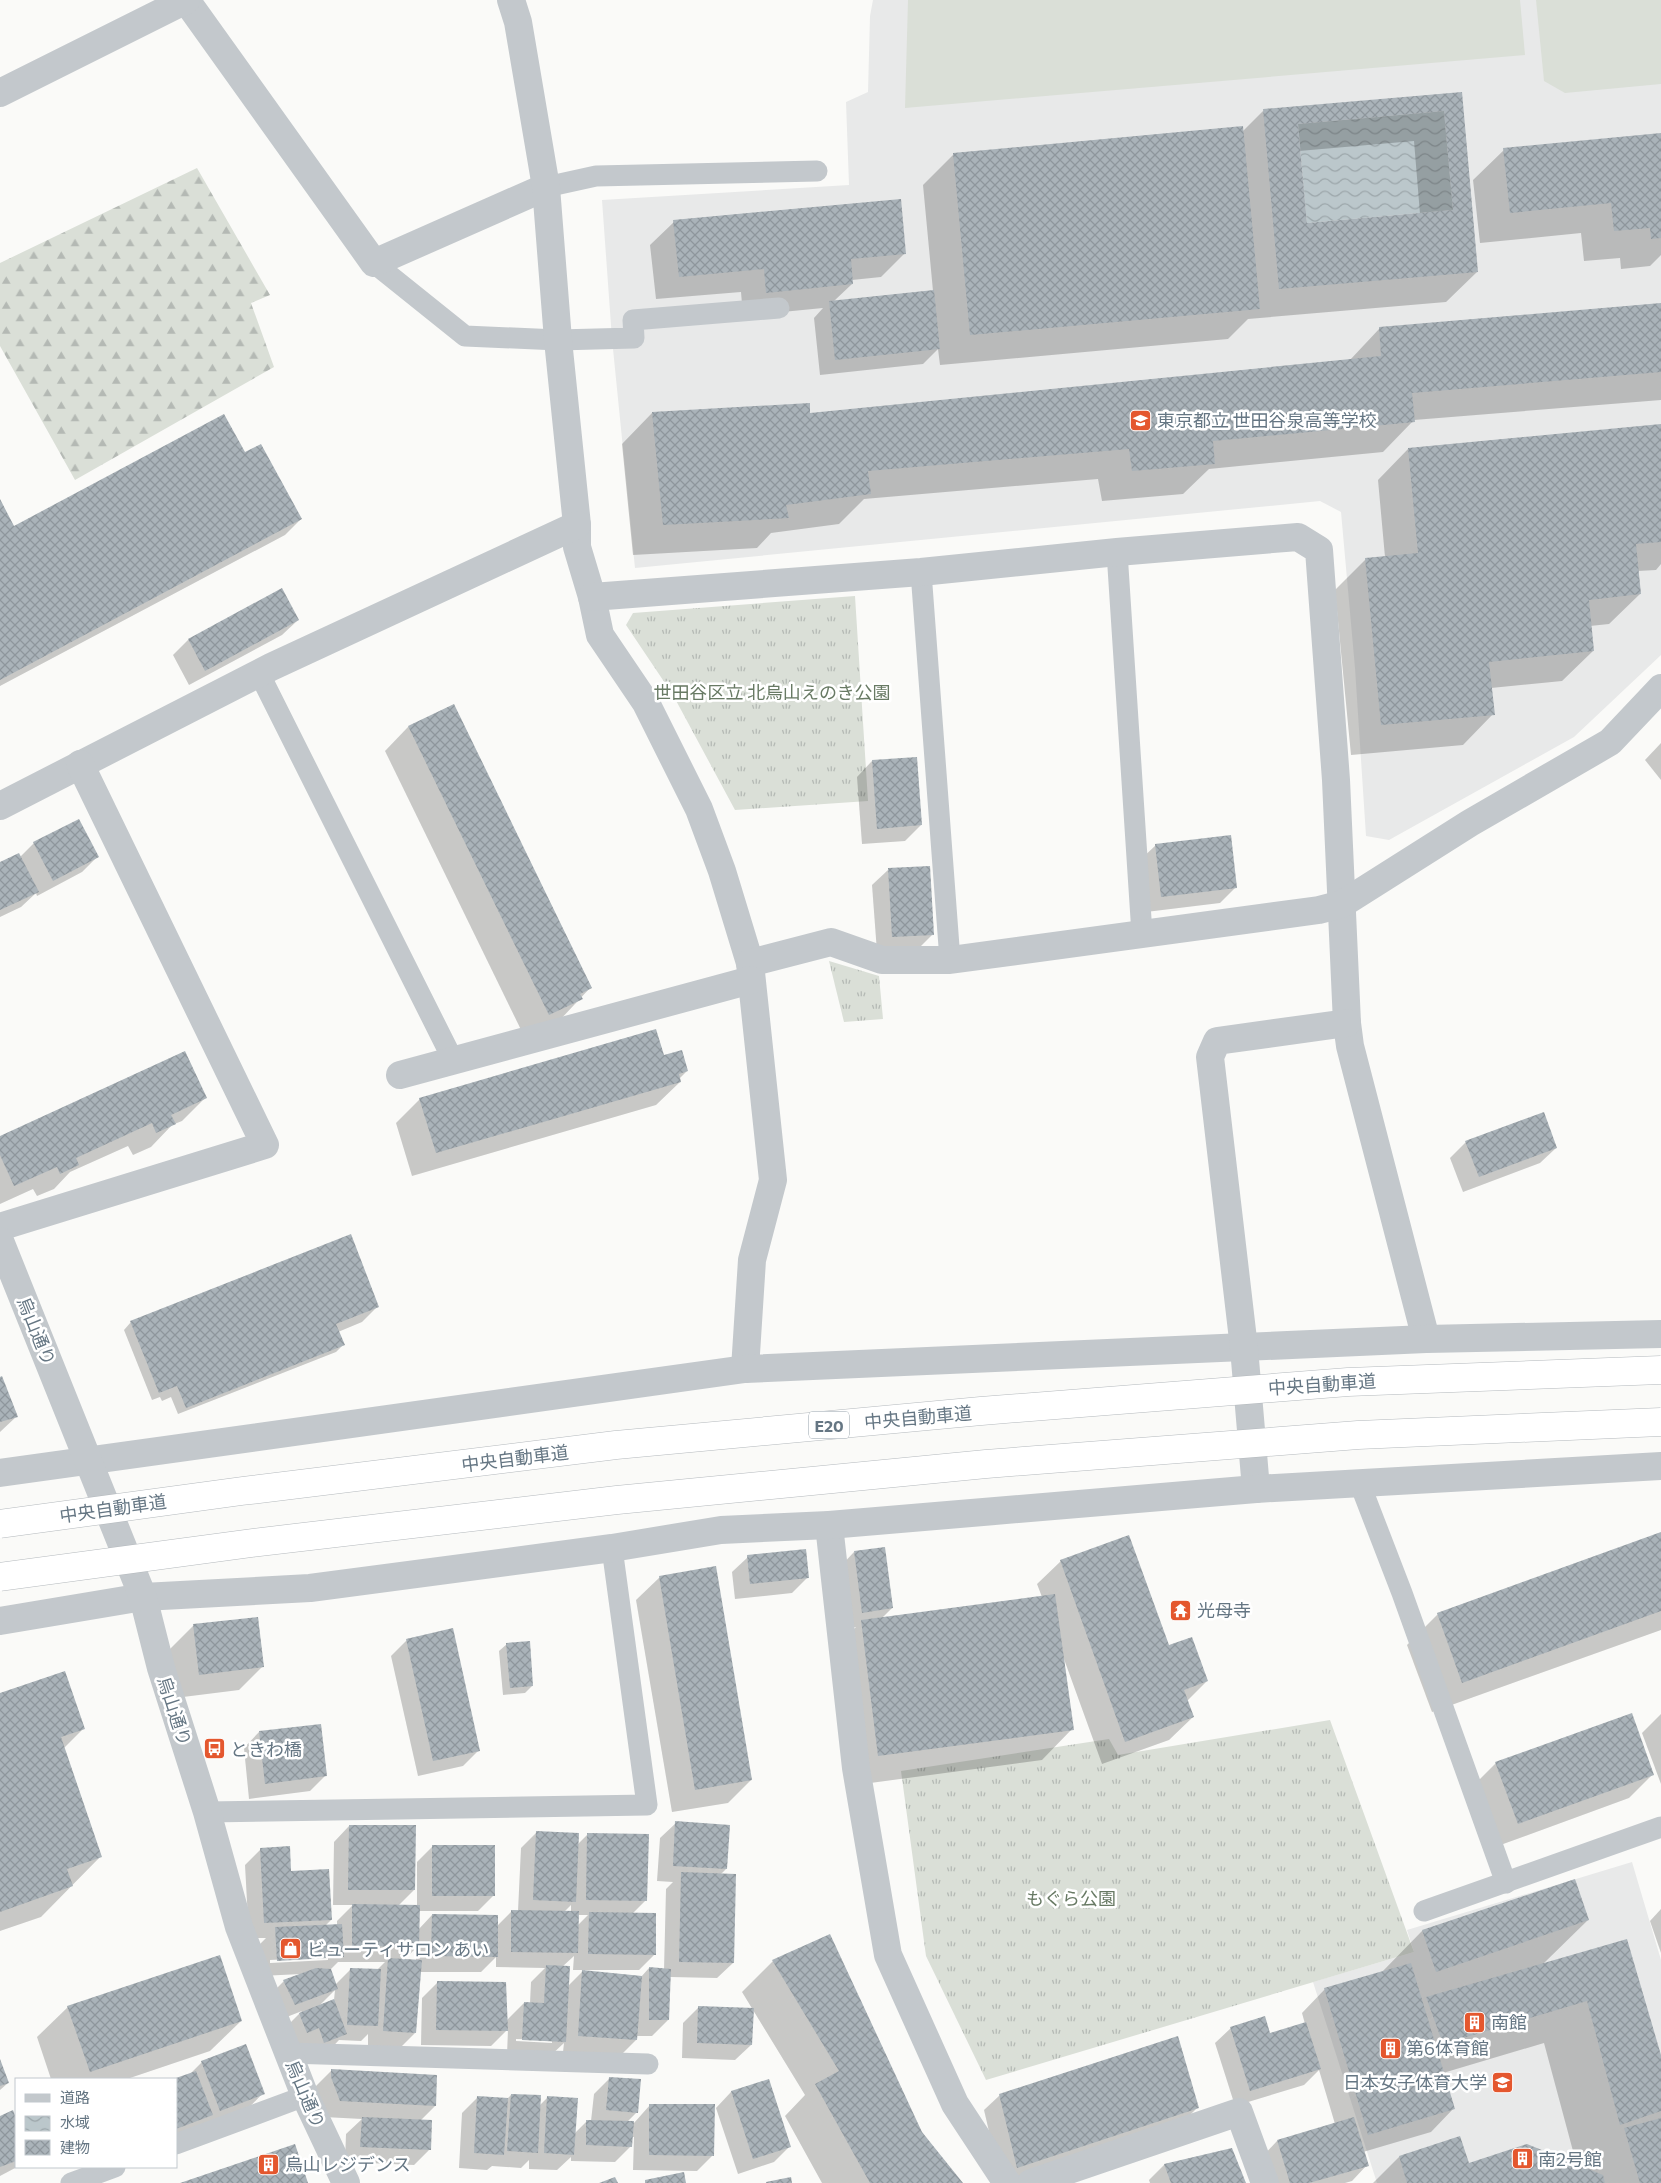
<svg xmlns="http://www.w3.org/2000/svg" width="1661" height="2183" font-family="Commissioner,'Noto Sans JP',sans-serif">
  <defs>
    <pattern id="grass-tufts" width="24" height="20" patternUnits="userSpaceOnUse" patternTransform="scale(1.25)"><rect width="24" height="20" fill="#dadfd7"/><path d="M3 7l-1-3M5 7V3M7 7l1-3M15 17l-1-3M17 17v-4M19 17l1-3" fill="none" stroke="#b4b9b4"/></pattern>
    <pattern id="forest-firs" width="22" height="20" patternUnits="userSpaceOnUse" patternTransform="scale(1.25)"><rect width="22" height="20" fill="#dadfd7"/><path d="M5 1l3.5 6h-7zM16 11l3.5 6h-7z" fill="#b4b9b4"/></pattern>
    <pattern id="water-waves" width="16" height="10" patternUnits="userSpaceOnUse" patternTransform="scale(1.25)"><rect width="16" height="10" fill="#bbc7cb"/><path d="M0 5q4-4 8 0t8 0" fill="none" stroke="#9ca6aa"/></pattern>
    <pattern id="building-cross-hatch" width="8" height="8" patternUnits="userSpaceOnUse" patternTransform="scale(1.25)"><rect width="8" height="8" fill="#aab3b9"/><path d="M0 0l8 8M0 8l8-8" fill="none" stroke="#8e969c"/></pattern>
  </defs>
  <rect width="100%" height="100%" fill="#fafaf8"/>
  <!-- built -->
  <g fill="#e8e9e9">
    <path d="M873,0H1661V655L1574,737L1389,840L1366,836L1355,668L1341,512L1320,501L635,568L612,339L602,200L849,185L846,102L868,92L870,16Z"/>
    <path d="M1632,1862L1661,1960V2183H1377L1313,1982L1414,1952L1407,1930Z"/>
  </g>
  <!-- grass -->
  <g fill="url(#grass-tufts)">
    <path d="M855,596L868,801L735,810L673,695L626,625L633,613Z"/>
    <path d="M829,961L879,976L883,1019L844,1022Z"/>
    <path d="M1330,1720L1414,1952L986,2080L926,1956L901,1771L1109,1739L1118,1755Z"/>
  </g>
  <!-- forest -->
  <path fill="url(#forest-firs)" d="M197,168L270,295L251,303L274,367L75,480L0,346V263Z"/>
  <!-- pitch -->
  <g fill="#dadfd7">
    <path d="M908,0H1520L1525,55L905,108Z"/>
    <path d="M1536,0H1661V84L1565,93L1544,81Z"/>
  </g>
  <!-- water -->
  <path fill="url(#water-waves)" d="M1444,111L1453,210L1307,223L1298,124Z"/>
  <!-- shadow -->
  <g fill="#0003" fill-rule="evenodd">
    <path d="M1461,93L1477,272L1446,302L1248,319L1228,339L940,365L938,349L923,364L820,375L814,318L823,308L743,316L741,292L656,299L650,245L674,222L904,254L881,277L852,280V284L834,301L933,291L923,185L954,154L1243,131L1263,111ZM1414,141L1420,214L1306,224L1299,151Z"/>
    <path d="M1661,134V255L1650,266L1621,269L1620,258L1584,261L1581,233L1480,243L1473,180L1504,150Z"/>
    <path d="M1661,304V400L1414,420L1383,452L1209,469L1183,494L1102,501L1098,479L864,499L839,524L771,533L757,548L633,555L622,444L652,413L808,414L1349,361L1380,328Z"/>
    <path d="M1661,425V564L1656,570L1638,571L1640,594L1609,624L1590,626L1593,651L1562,681L1491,688L1493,714L1463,745L1351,755L1335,590L1366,559L1385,557L1378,480L1408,449Z"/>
    <path d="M244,454L301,519L285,535L0,686V502L14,528Z"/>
    <path d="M298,620L282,635L189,685L173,655L188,640Z"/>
    <path d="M453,705L591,987L558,1022L525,1038L385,751L408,727Z"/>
    <path d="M1661,743V780L1645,760Z"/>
    <path d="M872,761L921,825L905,841L862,844L857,777Z"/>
    <path d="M78,821L97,857L82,872L37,896L36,893L21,907L0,917V863L20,857L34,843Z"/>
    <path d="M1156,845L1236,887L1220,903L1146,912L1140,860Z"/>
    <path d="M888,870L933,934L917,950L877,952L872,885Z"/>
    <path d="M663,1056L687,1071L679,1079L680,1082L656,1105L412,1176L396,1123L420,1099Z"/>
    <path d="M206,1097L182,1121L172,1125L151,1147L133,1155L128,1146L70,1172L54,1189L37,1196L33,1189L0,1204V1137Z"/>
    <path d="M1466,1142L1556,1148L1540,1163L1463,1192L1450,1158Z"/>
    <path d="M378,1306L362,1322L338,1332L343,1345L336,1352L178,1414L171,1397L162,1401L160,1397L152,1400L124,1330L131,1322Z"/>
    <path d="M0,1378L17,1416L0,1432Z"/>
    <path d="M1661,1534V1630L1432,1712L1407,1645L1438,1614Z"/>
    <path d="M854,1552L892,1608L882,1618L1042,1597L1037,1584L1061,1561L1207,1681L1187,1701L1193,1717L1169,1740L1102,1764L1064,1659L1072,1729L1042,1760L848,1786L831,1652L856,1627L846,1628L839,1568Z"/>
    <path d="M748,1557L808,1577L792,1593L735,1599L732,1572Z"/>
    <path d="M660,1577L751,1780L728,1803L672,1812L636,1600Z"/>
    <path d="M257,1618L262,1667L239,1690L175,1698L170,1649L193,1626Z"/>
    <path d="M407,1640L479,1750L463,1766L418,1776L391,1656Z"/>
    <path d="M507,1644L532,1686L525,1693L503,1695L499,1651Z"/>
    <path d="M0,1694L84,1728L63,1749L101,1856L41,1917L0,1931Z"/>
    <path d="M1661,1714V1784L1642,1733Z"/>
    <path d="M259,1732L325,1776L310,1791L249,1799L244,1748Z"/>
    <path d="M1496,1763L1653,1774L1629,1798L1495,1847L1472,1787Z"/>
    <path d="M676,1823L726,1869L720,1875L733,1963L717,1978L670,1977L668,2020L652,2036H636V2040L620,2056L563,2052L564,2043L549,2057L507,2055L508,2029L491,2046L421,2045L422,1998L438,1982L506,2021L524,2003H530L531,1982L545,1968L496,1967V1957L481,1972H419L415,2033L399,2049L368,2046V2034L361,2041L339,2040L323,2057L276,2037L302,2011L279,2020L268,1997L284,1981L301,1974L261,1976L260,1944L266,1938H249L245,1865L261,1849L290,1872L331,1920L325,1926L337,1925V1921L353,1905H333L334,1842L349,1826L414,1890L398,1906H417V1862L433,1846L494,1895L478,1911H418V1930L432,1915L497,1926L512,1911H518L521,1848L537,1832L577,1845L588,1834L646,1900L632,1914L654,1955L639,1970H585V1972L641,1977L649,1968L664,1970L666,1889L673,1882L657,1881L660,1838ZM571,1905V1912H564ZM577,1915H588L577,1926ZM416,1948V1961L404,1960ZM574,1956L573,1970H584L568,1986L562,1967ZM328,1957V1960L270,1963V1960ZM338,1962H385L377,1970L351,1969L335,1985L330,1970ZM335,1990L334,2000L319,2006ZM516,2039L552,2040V2043L516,2041Z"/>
    <path d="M1661,1909V1953L1650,1921Z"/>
    <path d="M1588,1920L1543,1964L1661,2059V2183H1373L1399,2157L1460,2137L1468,2164L1577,2166L1544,2043L1443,2073L1454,2108L1431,2132L1363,2152L1367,2165L1352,2181L1345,2183H1269L1262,2157L1277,2141L1335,2124L1319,2070L1304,2085L1235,2106L1215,2043L1231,2028L1269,2035L1305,2024L1302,2013L1325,1989L1381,1973L1422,1931ZM1591,2163L1585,2169L1579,2167Z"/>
    <path d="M773,1961L921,2132L961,2183H822L785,2116L805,2095L742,1992Z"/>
    <path d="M68,2007L241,2021L210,2051L127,2079H51L37,2037Z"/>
    <path d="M699,2007L751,2045L735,2060L682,2058L683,2023Z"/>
    <path d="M0,2062L8,2083L0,2090Z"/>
    <path d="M202,2062L263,2093L240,2117L176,2138V2079L190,2074Z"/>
    <path d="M332,2070L435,2106L420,2121L429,2150L414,2165L345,2162L346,2134L362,2119L324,2117L316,2093V2086Z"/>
    <path d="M610,2078L637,2112L627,2122L634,2123L650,2105L713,2155L697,2171L633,2170L634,2137H632L631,2146L615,2162L571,2161V2157L557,2170L529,2169V2160L521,2168L492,2166L487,2170L459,2168L462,2113L478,2097L507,2099L511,2095L539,2106L548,2097L574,2134L587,2121H591L594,2094Z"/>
    <path d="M768,2080L790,2146L774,2162L738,2174L716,2108L731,2092Z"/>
    <path d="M1000,2095L1198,2107L1182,2123L1001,2183L984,2110Z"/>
    <path d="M13,2112L16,2121L17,2167L0,2176V2117Z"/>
    <path d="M1231,2149L1245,2183H1150L1149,2180L1164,2165Z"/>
  </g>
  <!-- building -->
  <g fill="url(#building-cross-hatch)" fill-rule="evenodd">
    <path d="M1462,92L1478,272L1279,289L1263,109ZM1444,111L1453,210L1307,223L1298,124Z"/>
    <path d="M1243,126L1260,309L970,335L953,153Z"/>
    <path d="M1661,133V238L1651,239L1650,228L1614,231L1611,203L1510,213L1503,148Z"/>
    <path d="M901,199L906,254L851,259L853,284L766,293L764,269L679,277L673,220Z"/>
    <path d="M934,290L940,349L835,360L829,301Z"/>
    <path d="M1661,303V372L1412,393L1415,422L1213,441L1215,464L1132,471L1129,449L868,471L871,494L786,505L789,518L663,525L652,412L810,403V413L1381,356L1379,327Z"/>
    <path d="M224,414L245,452L261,444L302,519L0,680V499L14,526Z"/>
    <path d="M1661,424V542L1636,544L1641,594L1589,600L1594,651L1489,662L1495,715L1381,725L1365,558L1418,553L1408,448Z"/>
    <path d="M282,588L299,620L205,671L188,639Z"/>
    <path d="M454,704L592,988L580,994L583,999L549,1015L408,726Z"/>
    <path d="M917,757L922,825L877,829L872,760Z"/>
    <path d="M79,819L99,857L53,881L33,842Z"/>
    <path d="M1231,835L1237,888L1161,897L1155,844Z"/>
    <path d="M19,853L39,892L0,910V862Z"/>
    <path d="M930,866L934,935L892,937L888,868Z"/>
    <path d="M656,1029L664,1055L682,1050L688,1071L679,1074L681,1082L436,1153L419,1098Z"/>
    <path d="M185,1051L207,1098L171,1115L176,1124L156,1133L152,1123L76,1158L79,1165L60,1174L57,1167L14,1186L0,1155V1136Z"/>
    <path d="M1544,1112L1557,1148L1479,1177L1465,1141Z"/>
    <path d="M351,1234L379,1307L336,1324L345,1345L186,1408L177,1386L159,1393L130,1321Z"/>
    <path d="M2,1376L18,1417L0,1422V1377Z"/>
    <path d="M1661,1532V1611L1462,1683L1437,1613Z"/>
    <path d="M1129,1535L1169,1645L1192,1637L1208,1681L1184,1690L1194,1717L1125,1742L1060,1560Z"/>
    <path d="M885,1547L893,1608L862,1613L854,1551Z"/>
    <path d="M806,1549L809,1578L750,1584L747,1555Z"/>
    <path d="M716,1566L752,1780L695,1790L659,1576Z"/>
    <path d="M1055,1594L1074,1730L878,1756L861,1620Z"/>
    <path d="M258,1617L264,1667L199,1675L193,1624Z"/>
    <path d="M453,1628L480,1751L433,1761L406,1639Z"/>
    <path d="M530,1641L533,1686L510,1688L506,1643Z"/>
    <path d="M65,1671L85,1729L61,1737L102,1857L67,1869L73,1886L0,1912V1693Z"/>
    <path d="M1632,1713L1654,1775L1518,1824L1495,1762Z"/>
    <path d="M321,1724L327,1776L265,1784L259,1731Z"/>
    <path d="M675,1821L730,1825L727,1869L673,1866Z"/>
    <path d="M349,1825H416L415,1890H348Z"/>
    <path d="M536,1831L579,1833L576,1902L533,1900Z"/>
    <path d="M587,1833L649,1834L647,1901L586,1900Z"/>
    <rect x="432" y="1845" width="63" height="51"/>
    <path d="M290,1846L291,1871L329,1869L332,1920L264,1923L260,1848Z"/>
    <path d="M681,1872L736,1874L734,1963L679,1962Z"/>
    <path d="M1575,1879L1589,1920L1436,1972L1422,1930Z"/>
    <path d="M352,1904L420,1905L419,1947L352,1946Z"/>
    <path d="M511,1910L579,1911L578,1953L511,1952Z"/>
    <path d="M589,1912L656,1913V1955L588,1954Z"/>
    <path d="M432,1914L498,1915V1957L431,1956Z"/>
    <path d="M342,1924L344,1957L277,1961L275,1927Z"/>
    <path d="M830,1934L922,2132L963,2183H870L815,2084L839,2071L772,1960Z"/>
    <path d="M1627,1939L1661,2055V2111L1620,2125L1587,2001L1443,2044L1426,1997Z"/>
    <path d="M220,1955L242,2021L90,2072L67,2006Z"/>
    <path d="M388,1958L422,1960L416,2033L383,2031Z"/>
    <path d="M1411,1963L1455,2109L1368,2135L1324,1988Z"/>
    <path d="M546,1965L570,1966L566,2042L522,2040L524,2002L544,2003Z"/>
    <path d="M649,1967L671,1969L669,2020H649Z"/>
    <path d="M316,1968L331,1969L338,1989L295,2005L283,1980Z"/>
    <path d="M350,1968L381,1969L378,2026L347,2025Z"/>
    <path d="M582,1970L642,1976L637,2040L578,2036Z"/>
    <path d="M437,1981L506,1982L508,2031L436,2030Z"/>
    <path d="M334,1999L347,2034L324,2043L319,2028L307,2033L299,2013Z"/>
    <path d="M698,2006L754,2008L752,2045L697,2043Z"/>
    <path d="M1265,2016L1270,2033L1306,2022L1321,2069L1250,2091L1230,2027Z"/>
    <path d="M1178,2036L1199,2108L1017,2168L999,2094Z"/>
    <path d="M246,2044L265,2094L220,2111L201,2061Z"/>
    <path d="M0,2059L9,2083L0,2086Z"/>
    <path d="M331,2069L437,2075L436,2106L340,2101L331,2077Z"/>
    <path d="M196,2071L213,2115L176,2129V2078Z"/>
    <path d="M609,2077L641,2079L638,2113L606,2110Z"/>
    <path d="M769,2079L791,2147L753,2159L731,2091Z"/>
    <path d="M511,2094L541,2095L538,2153L507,2151Z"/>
    <path d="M477,2096L508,2098L504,2155L474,2153Z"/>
    <path d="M547,2096L578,2098L574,2155L544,2153Z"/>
    <path d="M649,2104H715L714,2156L649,2155Z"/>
    <path d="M13,2110L16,2118V2161L0,2167V2116Z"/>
    <path d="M362,2117L432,2120L431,2150L360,2147Z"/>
    <path d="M1354,2117L1369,2166L1309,2183H1290L1277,2140Z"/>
    <path d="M1661,2118V2183H1640L1624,2128Z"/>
    <path d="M586,2120L634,2121L632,2147L586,2145Z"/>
    <path d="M1460,2136L1469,2163L1527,2144L1603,2175L1605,2183H1407L1399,2156Z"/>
    <path d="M295,2144L308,2183H180Z"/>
    <path d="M1232,2148L1246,2183H1171L1164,2164Z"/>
    <path d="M684,2172L686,2183H645V2180Z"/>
    <path d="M615,2177L618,2183H599Z"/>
    <path d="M791,2177L792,2183H766V2182Z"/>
  </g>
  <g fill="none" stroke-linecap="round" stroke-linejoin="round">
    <!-- service -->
    <g stroke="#c3c8cc" stroke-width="21">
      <path d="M546,187L596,176L817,171"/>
      <path d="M374,263L465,336L558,340L634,338L633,320L779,308"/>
      <path d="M1117,552L1142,934"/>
      <path d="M921,572L950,960"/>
      <path d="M259,673L453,1060"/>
      <path d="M1360,1484L1402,1593L1506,1883"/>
      <path d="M207,1812L647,1805L612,1548"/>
      <path d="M1424,1911L1661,1827"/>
      <path d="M288,2053L648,2064"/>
      <path d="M176,2144L305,2096"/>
      <path d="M71,2183L115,2167"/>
    </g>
    <!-- minor -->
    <g stroke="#c3c8cc" stroke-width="28">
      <path d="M186,0L374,263L546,187"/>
      <path d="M511,0L518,22L546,187L558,340L577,525V547L592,597L600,635L646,703L699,809L722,871L750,963L773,1180L752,1260L745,1369"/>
      <path d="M0,93L186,0"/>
      <path d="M592,597L921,572L1117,552L1298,537L1319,550L1336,780L1347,1023L1350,1046L1426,1339"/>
      <path d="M0,806L271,667L577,525"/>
      <path d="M750,963L831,942L882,960H950L1319,910L1342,904L1470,823L1610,742L1661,688"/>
      <path d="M400,1075L751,980"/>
      <path d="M0,1227L265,1145L80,764"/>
      <path d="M0,1473L745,1369L1426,1339L1661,1334"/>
      <path d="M1256,1489L1244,1348L1210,1057L1217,1041L1347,1023"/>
      <path d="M829,1525L856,1768L888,1955L955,2104L1007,2183"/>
      <path d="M0,1621L143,1597L310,1588L612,1548L721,1530L829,1525L1256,1489L1661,1466"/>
      <path d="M1031,2183L1239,2112L1265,2183"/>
    </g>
    <!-- tertiary -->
    <path stroke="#c3c8cc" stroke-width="28" d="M0,1241L143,1597L161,1668L207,1812L239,1927L305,2096L346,2183"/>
    <defs>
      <g id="motorway-bridge">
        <path d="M0,1524L242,1491L616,1445L981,1411L1348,1382L1661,1370"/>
        <path d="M0,1577L252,1543L617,1500L986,1464L1358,1435L1661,1422"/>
      </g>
    </defs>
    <!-- motorway-bridge casing -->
    <use href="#motorway-bridge" stroke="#b4b9bd" stroke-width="29" stroke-linecap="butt"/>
    <!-- motorway-bridge -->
    <use href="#motorway-bridge" stroke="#fff" stroke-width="28"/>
  </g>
  <!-- icons -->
  <defs>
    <symbol id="school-square" viewBox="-11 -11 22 22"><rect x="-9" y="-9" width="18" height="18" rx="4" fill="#e4572e" stroke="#fff"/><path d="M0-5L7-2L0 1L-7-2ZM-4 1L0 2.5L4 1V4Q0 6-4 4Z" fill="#fff"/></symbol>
    <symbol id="temple-square" viewBox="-11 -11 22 22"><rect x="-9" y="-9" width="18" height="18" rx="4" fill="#e4572e" stroke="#fff"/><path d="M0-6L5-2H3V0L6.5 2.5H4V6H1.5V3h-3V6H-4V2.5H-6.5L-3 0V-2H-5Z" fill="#fff"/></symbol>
    <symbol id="bus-square" viewBox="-11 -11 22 22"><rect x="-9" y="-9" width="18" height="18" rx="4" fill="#e4572e" stroke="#fff"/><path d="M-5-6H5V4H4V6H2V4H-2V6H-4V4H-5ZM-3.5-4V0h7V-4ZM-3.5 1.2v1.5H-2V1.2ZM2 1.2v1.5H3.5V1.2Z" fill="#fff"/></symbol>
    <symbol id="shop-square" viewBox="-11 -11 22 22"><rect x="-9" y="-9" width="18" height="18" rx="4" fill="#e4572e" stroke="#fff"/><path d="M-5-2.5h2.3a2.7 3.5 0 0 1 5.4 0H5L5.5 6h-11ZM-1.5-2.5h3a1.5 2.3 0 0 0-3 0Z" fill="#fff"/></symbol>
    <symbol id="building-square" viewBox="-11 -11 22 22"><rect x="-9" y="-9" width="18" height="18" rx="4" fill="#e4572e" stroke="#fff"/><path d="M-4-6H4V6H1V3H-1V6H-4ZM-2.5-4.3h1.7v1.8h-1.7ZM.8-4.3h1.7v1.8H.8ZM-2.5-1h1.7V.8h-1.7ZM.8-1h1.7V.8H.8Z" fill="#fff"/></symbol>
    <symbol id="university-square" viewBox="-11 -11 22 22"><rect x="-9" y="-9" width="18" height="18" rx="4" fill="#e4572e" stroke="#fff"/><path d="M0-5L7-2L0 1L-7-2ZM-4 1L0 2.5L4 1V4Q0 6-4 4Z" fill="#fff"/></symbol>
  </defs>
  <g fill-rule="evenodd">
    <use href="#school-square" x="1128" y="408" width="25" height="25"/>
    <use href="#temple-square" x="1168" y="1598" width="25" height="25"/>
    <use href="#bus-square" x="202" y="1736" width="25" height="25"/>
    <use href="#shop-square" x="278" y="1936" width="25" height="25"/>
    <use href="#building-square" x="1462" y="2010" width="25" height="25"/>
    <use href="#building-square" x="1378" y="2036" width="25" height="25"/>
    <use href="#university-square" x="1490" y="2070" width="25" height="25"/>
    <use href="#building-square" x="1510" y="2146" width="25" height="25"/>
    <use href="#building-square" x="256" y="2152" width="25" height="25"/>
  </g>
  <g text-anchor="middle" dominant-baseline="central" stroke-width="5" stroke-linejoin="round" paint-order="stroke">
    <!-- shield labels -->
    <rect fill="#fff" stroke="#939fa8" stroke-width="1" x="809" y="1411.5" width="40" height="27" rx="4"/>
    <g font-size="16" font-weight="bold" fill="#657683">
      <text x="829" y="1425">E20</text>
    </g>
    <!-- poi labels -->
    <g font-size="18" fill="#657683" stroke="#fff" text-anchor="start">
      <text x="1157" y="420">東京都立 世田谷泉高等学校</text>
      <text x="1197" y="1610">光母寺</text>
      <text x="230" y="1749">ときわ橋</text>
      <text x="307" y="1949">ビューティサロン あい</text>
      <text x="1491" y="2022">南館</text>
      <text x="1406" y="2048">第6体育館</text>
      <text x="1487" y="2082" text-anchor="end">日本女子体育大学</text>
      <text x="1538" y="2159">南2号館</text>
      <text x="285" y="2164">烏山レジデンス</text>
    </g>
    <!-- park labels -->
    <g font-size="18" fill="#687a64" stroke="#fff">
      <text x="772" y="692">世田谷区立 北烏山えのき公園</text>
      <text x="1071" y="1898">もぐら公園</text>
    </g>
    <!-- street labels -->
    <g font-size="18" fill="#657683" stroke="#fff">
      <text transform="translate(37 1331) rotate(68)">烏山通り</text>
      <text transform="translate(1322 1384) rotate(-4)">中央自動車道</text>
      <text transform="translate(918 1417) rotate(-5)">中央自動車道</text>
      <text transform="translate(515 1458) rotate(-7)">中央自動車道</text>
      <text transform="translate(113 1508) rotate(-8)">中央自動車道</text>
      <text transform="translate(175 1711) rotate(72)">烏山通り</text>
      <text transform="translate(306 2094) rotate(67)">烏山通り</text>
    </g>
  </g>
  <!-- legend -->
  <rect x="15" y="2078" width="162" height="90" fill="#ffffff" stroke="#c1c8cd"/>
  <rect x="25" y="2094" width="25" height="8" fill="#c3c8cc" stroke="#c1c8cd"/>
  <text x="60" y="2103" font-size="15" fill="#657683">道路</text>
  <rect x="25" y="2116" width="25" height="15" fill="url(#water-waves)" stroke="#c1c8cd"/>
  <text x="60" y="2128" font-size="15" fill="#657683">水域</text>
  <rect x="25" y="2140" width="25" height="15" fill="url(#building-cross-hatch)" stroke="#c1c8cd"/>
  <text x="60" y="2153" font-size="15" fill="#657683">建物</text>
</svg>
